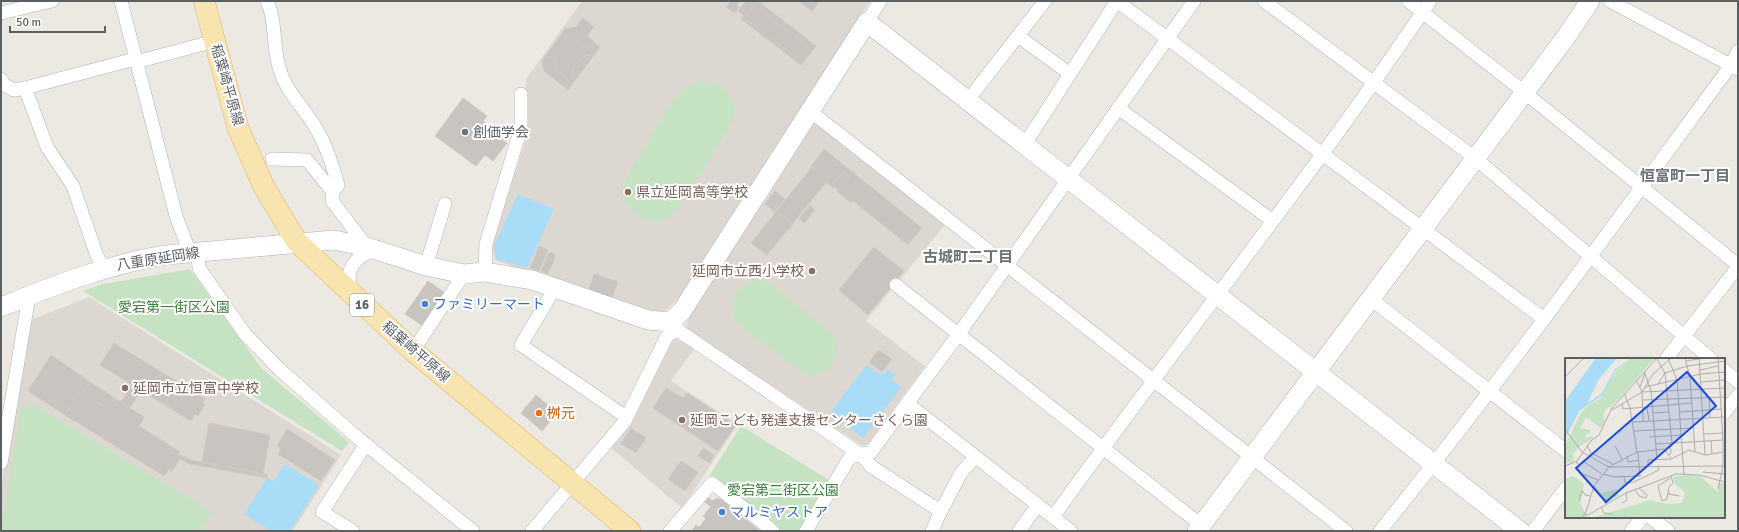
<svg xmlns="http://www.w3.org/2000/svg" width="1739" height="532" font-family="Signika,'Noto Sans JP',sans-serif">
  <rect width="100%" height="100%" fill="#ece9e3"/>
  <!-- education -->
  <g fill="#dcd8d1">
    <path d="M582,1H870L680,296L668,309L654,314L641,311L495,260L492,245L526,139V79Z"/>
    <path d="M813,120L945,225L866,321L925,366L867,445H861L687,330V318Z"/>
    <path d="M89,297L341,455L293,531H1V484L28,321Z"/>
    <path d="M677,339L694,349L671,381L738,424L682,508L610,447L670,343Z"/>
  </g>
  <!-- green -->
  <g fill="#c5e2c2">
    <path d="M699,81L720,84C726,92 736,102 735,113C734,124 677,212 668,218C649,228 624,211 624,191C624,177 636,162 643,150C654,133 669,103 683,89C687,85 694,84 699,81Z"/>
    <path d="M190,269L261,368L349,442L342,451L83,291L103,284Z"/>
    <path d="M758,280L770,284L834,335C835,339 837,344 837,348C837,365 821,380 805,375L738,324C724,304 736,284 758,280Z"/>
    <path d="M21,406H36L212,512L201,531H1Z"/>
    <path d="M741,426L829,480L798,531H783L710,475Z"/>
  </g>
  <!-- water -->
  <g fill="#a9dcf6">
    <path d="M518,194L554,209L527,268L496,259L494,246Z"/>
    <path d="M866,365L880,375L882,373L884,374L888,369L895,375L891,380L901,387L863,438L830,413Z"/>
    <path d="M285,464L319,485L290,531H271L244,514L267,478L274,481Z"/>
  </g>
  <!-- building -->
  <g fill="#c8c4bf" stroke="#d0cac2">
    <path d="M731,1H740L737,5L739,7L735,13L726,7Z"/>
    <path d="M746,1H758L816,46L801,65L741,19L744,15L738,11Z"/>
    <path d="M798,1H820L812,11Z"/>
    <path d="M754,5L810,47L800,61L744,19Z"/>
    <path d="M583,18L594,27L587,36L600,47L568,90L544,71L542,61L565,29L576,27Z"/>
    <path d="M578,40L595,54L581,57L573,68V83L556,69L554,59L566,44Z"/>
    <path d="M463,98L487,116L483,121L490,127L488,129L507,143L493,161L485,155L476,166L435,136Z"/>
    <path d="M824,149L922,228L908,245L853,201L851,203L837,191L838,189L834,186L833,188L826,182L828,180L811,166Z"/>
    <path d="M812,167L828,180L767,255L751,243Z"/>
    <path d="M843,172L850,178L838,192L837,191L838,189L834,186L833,188L831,186Z"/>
    <path d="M775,191L785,199L775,212L765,204Z"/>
    <path d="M810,205L815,210L804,223L799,218Z"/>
    <path d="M781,214L793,224L787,231L775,221Z"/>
    <path d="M539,246L548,250L539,271L530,268Z"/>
    <path d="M874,247L904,271L868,315L839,290Z"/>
    <path d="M549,252L556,255L548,274L541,271Z"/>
    <path d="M594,274L618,282L612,298L589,289Z"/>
    <path d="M428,281L445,293L423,326L405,314Z"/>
    <path d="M114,343L205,399L203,403L205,404L198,416L195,414L191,421L100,365Z"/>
    <path d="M879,350L892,359L882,372L869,362Z"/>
    <path d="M51,355L90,382L83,393L81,391L65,415L28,391Z"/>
    <path d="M90,382L113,397L106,408L83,393Z"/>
    <path d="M132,385L141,390L130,408L121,402Z"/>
    <path d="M666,388L683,398L687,393L736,425L718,451L653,408Z"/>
    <path d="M81,391L106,408L113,397L144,417L139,426L180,452L178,454L182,456L172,471L169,469L164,476L65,415Z"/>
    <path d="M536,395L557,413L542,431L521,413Z"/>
    <path d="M209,423L270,435L263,474L202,462Z"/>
    <path d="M631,428L646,438L636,453L621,444Z"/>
    <path d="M287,429L335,460L321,481L278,454L281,449L277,446Z"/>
    <path d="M703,448L714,455L710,463L698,456Z"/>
    <path d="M182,456L191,460L268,475L267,478L190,464L180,459Z"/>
    <path d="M681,461L698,472L685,491L668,479Z"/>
    <path d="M707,497L713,501L716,498L718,500L720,498L760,531H692L696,525L699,527L706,519L703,516L711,507L704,501Z"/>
  </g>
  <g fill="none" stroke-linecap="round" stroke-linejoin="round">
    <defs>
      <g id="street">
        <path d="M121,1L176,216L190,253"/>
        <path d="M267,1C277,22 272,48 280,70C286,91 303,107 314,125C326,144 332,164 338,185L333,192L332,201L367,247"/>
        <path d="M1117,1L1544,319"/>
        <path d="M1264,1L1475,158L1711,359"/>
        <path d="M1408,1L1524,92L1738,265"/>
        <path d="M1610,1L1738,69"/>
        <path d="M1,13L52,1"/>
        <path d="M867,22L880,1"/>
        <path d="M1018,36L1070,74"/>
        <path d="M136,62L215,41"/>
        <path d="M1,79L3,84L14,90L25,88L47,147L73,186L97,256L104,269"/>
        <path d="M25,88L135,59"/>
        <path d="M968,100L1045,1"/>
        <path d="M1118,108L1273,221"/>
        <path d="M810,111L1346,531"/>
        <path d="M1025,144L1117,1"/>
        <path d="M272,159L307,160L333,192"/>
        <path d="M198,252L199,268L245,334L279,369L359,439L473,531"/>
        <path d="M426,266L445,204"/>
        <path d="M485,272L486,244L521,128V94"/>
        <path d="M896,285L1201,525"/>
        <path d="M555,288L521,345L626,417"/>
        <path d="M354,293C341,272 356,254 377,250"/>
        <path d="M1371,299L1566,451"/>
        <path d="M670,322L682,333L860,454L872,467L937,509L939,515L932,531"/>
        <path d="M413,351L464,274"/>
        <path d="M1666,359L1738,267"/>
        <path d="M1724,370L1738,382"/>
        <path d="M907,403L1071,531"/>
        <path d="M1724,413L1738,395"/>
        <path d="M1,463L29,296"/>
        <path d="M939,515L961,473L975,457"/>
        <path d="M1053,517C1177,344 1311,178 1430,1"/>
        <path d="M1650,517L1668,531"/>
        <path d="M353,531L322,512L366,444"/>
        <path d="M532,531L625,421L667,336L678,329"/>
        <path d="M670,531L712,483L773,531"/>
        <path d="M806,531L850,457L871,452L958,335L1194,1"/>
        <path d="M1019,531L1038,505"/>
        <path d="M1380,531C1502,380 1616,222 1731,65L1738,51"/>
        <path d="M1533,531L1566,488"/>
        <path d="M1631,531L1643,517"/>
      </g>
      <g id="secondary">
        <path d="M1,307C55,285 109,264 166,255L334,240L367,247L426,266L464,274L485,272L532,280L648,320L670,322L682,311L867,22L1520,531"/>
        <path d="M1197,531L1566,37L1590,1"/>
      </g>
      <path id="primary" d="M204,1L238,128L264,187L297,242L413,351L630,531"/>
    </defs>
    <!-- street casing -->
    <use href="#street" stroke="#b0b4b7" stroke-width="14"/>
    <!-- secondary casing -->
    <use href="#secondary" stroke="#afb3b7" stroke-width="20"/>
    <!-- primary casing -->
    <use href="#primary" stroke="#e3b366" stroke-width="22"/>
    <!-- street -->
    <use href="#street" stroke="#fff" stroke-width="13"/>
    <!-- secondary -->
    <use href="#secondary" stroke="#fff" stroke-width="19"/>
    <!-- primary -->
    <use href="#primary" stroke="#f7e4ae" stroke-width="21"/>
  </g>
  <!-- markers -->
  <circle fill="#6b7280" stroke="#fff" stroke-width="1.5" cx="465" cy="132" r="4"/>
  <g fill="#8d6e63" stroke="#fff" stroke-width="1.5">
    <circle cx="628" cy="192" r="4"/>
    <circle cx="812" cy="271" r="4"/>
    <circle cx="125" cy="388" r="4"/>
    <circle cx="682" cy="420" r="4"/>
  </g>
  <g fill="#3f7fe0" stroke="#fff" stroke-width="1.5">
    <circle cx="425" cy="304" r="4"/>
    <circle cx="722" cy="512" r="4"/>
  </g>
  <circle fill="#e8710a" stroke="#fff" stroke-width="1.5" cx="539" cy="413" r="4"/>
  <g text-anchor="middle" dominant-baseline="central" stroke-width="4" stroke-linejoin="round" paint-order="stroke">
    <!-- shield labels -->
    <rect fill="#fff" stroke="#8c8f91" stroke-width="1" x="350" y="294" width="24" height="22" rx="3"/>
    <g font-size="13" font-weight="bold" fill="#5b5f62">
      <text x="362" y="305">16</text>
    </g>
    <!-- street labels -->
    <g font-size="14" fill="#5b5f62" stroke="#fff">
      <text transform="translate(227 85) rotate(74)">稲葉崎平原線</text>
      <text transform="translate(158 259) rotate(-9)">八重原延岡線</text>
      <text transform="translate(416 352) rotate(41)">稲葉崎平原線</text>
    </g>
    <!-- worship labels -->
    <g font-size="14" fill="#5b616d" stroke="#fff" text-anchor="start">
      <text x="473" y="132">創価学会</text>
    </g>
    <!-- education labels -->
    <g font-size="14" fill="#785e54" stroke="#fff" text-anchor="start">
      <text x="636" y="192">県立延岡高等学校</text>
      <text x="804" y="271" text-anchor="end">延岡市立西小学校</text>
      <text x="133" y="388">延岡市立恒富中学校</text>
      <text x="690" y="420">延岡こども発達支援センターさくら園</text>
    </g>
    <!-- shop labels -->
    <g font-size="14" fill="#366cbe" stroke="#fff" text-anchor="start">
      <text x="433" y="304">ファミリーマート</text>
      <text x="730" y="512">マルミヤストア</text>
    </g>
    <!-- park labels -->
    <g font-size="14" fill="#407f3d" stroke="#fff">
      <text x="174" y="307">愛宕第一街区公園</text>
      <text x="783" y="490">愛宕第二街区公園</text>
    </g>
    <!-- food labels -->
    <g font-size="14" fill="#c56008" stroke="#fff" text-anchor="start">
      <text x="547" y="413">桝元</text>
    </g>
    <!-- neighbourhood labels -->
    <g font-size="15" font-weight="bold" fill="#6c7174" stroke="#fff">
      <text x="1685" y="176">恒富町一丁目</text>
      <text x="968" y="257">古城町二丁目</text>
    </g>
  </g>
  <!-- overview -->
  <g transform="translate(1565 358)">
    <rect width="160" height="160" fill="#ece9e3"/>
    <path d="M67,0H90L47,48L41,51L38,57L40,63L36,70L21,59L15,70L25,72V75L20,78L21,80L26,78L29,80L14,89L6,76L13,60L20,50L36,40L52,12ZM53,131L54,138L41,145L35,135Z" fill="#c5e2c2"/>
    <path d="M6,76L14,89L8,96L9,103L0,106V86ZM122,117L135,118L153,134L154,125H160V160H27L85,142L102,146L117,145L120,134L110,126L108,119ZM8,118L19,126L15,145L23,160H0V122Z" fill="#c5e2c2"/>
    <path d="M31,0H52L34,21L22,46L37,35L50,11L66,0L51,12L38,37L14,53L0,81V43Z" fill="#a9dcf6"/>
    <path fill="none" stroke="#aeaeab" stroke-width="1" d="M103,0L112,22L119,116M120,0L125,19L130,94M134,0L140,97M153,0L158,82V108L153,131M92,1L100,15L107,85M121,3L139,0M135,12L153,8M79,13L86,33L92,101M0,19L19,0M71,22L77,34L78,63M136,24L160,22M93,26L100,15L122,8L160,3M75,29L80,15M80,29L136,16L160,14M77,34L160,30M59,35L65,50L72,94M144,39L145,60M77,42L160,39M57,46L58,51L127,45M82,49L84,63M47,52L77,34L88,16L106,0M115,54L157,51M88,55L104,54M68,64L160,59M0,71L17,94L44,109L160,108M69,73L129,70M139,76L158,75M84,79L117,77M146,83L147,96M91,86L158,82M22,87L26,95L48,106M50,88L57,101M73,94L75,119M104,97L106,95L105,85M62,98L63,104L74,102M11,104L15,107L12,112L15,115L33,122M15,107L18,103L37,116M0,108L12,103L26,83L34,77L47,50L92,0M44,109L72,94L99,91L106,100M83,109V102L106,101L124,92L140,97L158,94M138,114L160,116M38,116L49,119L75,118M59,118L60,125L69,124L94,112L93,109M105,120L93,128L97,143L102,141L104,129L108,125L106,118M29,128L41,146M70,132L74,138L81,140L82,137L74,130M104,134V136L114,138M14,143L17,132L20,137L25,138M57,145L62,142L61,135M36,149L39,155L47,156M19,156L23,157L61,135L111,116L134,117L160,124M16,160L21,154L29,128L44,109"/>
    <path fill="#1d4ed8" fill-opacity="0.15" stroke="#1d4ed8" stroke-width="2" d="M122,14L151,48L41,144L11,110Z"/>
    <rect width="160" height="160" fill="none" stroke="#5b5f62" stroke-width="2"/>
  </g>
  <!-- border -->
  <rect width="1739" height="532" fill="none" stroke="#5b5f62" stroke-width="4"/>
  <!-- scale -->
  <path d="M10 26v6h95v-6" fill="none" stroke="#5b5f62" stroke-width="2"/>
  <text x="16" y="26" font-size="12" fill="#5b5f62" stroke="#ffffff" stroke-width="3" paint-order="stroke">50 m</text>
</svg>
